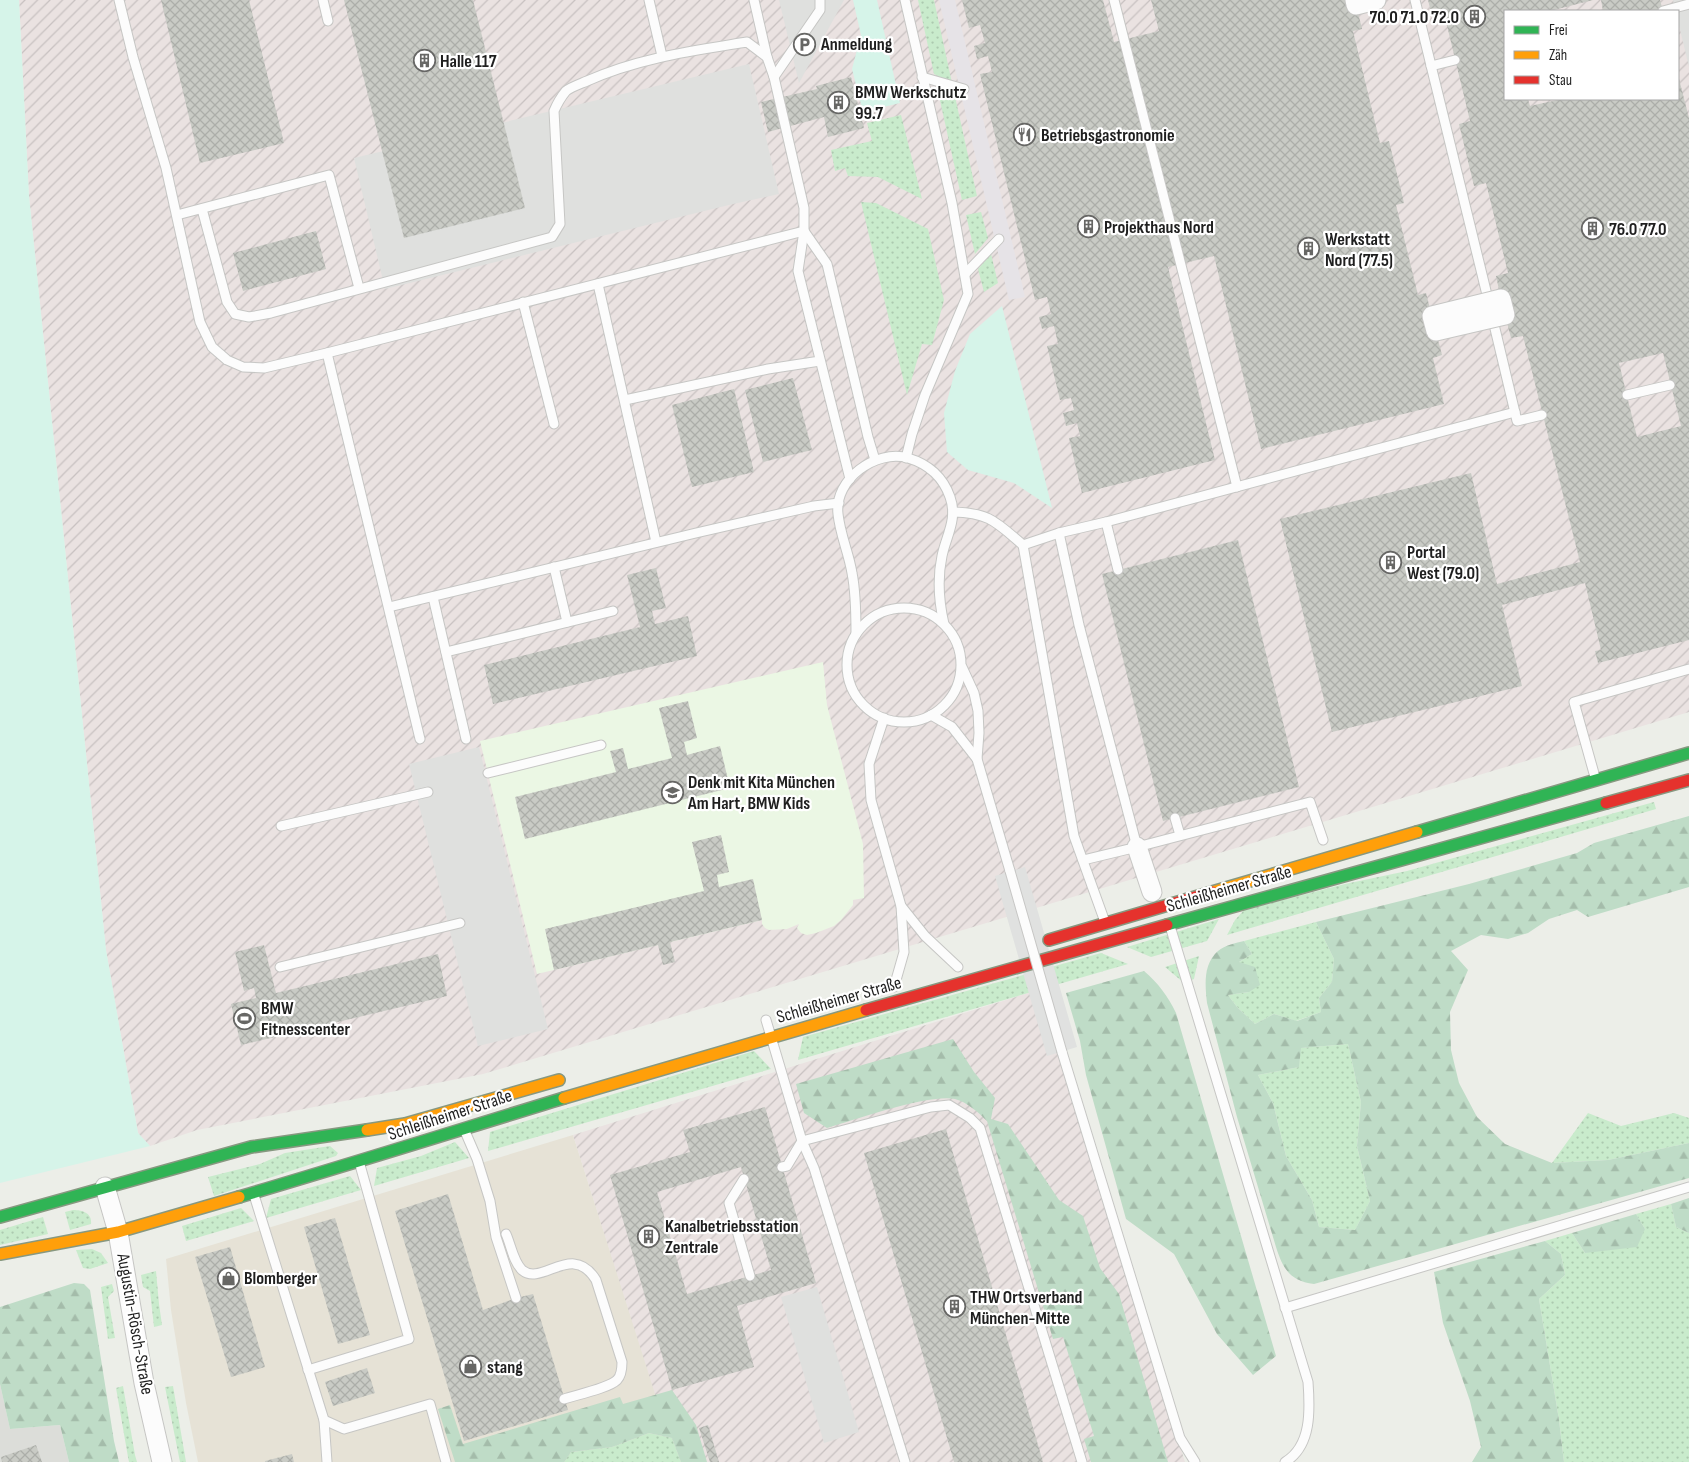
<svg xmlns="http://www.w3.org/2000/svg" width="1689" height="1462" font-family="'Sofia Sans Condensed',sans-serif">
  <defs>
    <pattern id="industrial-furrows" width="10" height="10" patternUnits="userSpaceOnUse" patternTransform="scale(1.25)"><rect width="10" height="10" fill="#eae2e1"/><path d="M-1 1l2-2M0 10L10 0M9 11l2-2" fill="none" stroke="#c8c1c1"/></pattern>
    <pattern id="grass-dots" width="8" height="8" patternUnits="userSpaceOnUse" patternTransform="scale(1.25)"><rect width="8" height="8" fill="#c9ebcc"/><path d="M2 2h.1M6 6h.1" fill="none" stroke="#acc9af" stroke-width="1.8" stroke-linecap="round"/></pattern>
    <pattern id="forest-firs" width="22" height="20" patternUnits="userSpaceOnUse" patternTransform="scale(1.25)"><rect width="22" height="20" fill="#bfdcc7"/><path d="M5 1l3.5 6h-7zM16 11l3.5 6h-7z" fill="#a4bcaa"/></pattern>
    <pattern id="building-cross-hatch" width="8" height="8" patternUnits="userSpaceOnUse" patternTransform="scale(1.25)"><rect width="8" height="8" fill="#c9cbc5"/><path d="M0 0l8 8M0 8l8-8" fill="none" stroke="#acaea9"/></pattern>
  </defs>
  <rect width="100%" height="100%" fill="#eceee8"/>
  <!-- residential -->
  <path fill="#dcddd9" d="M0,1384L10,1429L60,1425L69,1462H0Z"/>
  <!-- commercial -->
  <path fill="#e6e2d6" d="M573,1135L657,1398L507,1462H198L186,1403L171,1310L166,1259Z"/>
  <!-- industrial -->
  <g fill="url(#industrial-furrows)" fill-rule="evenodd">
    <path d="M19,0H1689V712L483,1074L197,1130L150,1146L138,1133L106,950L29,196ZM1505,11H1678V99H1505Z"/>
    <path d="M1038,990L1185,1462H507L656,1397L573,1135Z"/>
  </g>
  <!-- education -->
  <path fill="#ebf7e4" d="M823,662L827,705L863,844L864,898L853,900V905L841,920L834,926L816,933L807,935L801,933L797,928L799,924L787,929L769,930L765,928L762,924V920L537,974L480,741Z"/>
  <!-- grass -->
  <g fill="url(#grass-dots)">
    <path d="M918,0H934L952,83L934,74Z"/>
    <path d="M937,87L954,92L977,196L962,200Z"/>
    <path d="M901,115L922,199L878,177L848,176L845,168L835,171L831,150L872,141L867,123Z"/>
    <path d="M861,202L876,203L928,229L944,300L932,345L922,344L907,395Z"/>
    <path d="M981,212L988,238L975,254L966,215Z"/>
    <path d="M991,254L998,283L984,292L978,269Z"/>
    <path d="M1654,802L1656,809L1227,935L1235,920L1244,910L1345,884L1407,871Z"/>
    <path d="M1219,919L1207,941L1151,957L1127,947Z"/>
    <path d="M1316,922L1334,959L1332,982L1319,998L1321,1012L1296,1021L1274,1014L1255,1024L1237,1007L1228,995L1249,992L1239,962L1252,954L1244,941Z"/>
    <path d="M1101,953L1128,964L798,1060L803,1037Z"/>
    <path d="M1199,956L1194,979L1184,983L1165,967Z"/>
    <path d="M1348,1044L1361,1102L1357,1146L1370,1201L1355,1230L1319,1227L1312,1200L1286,1156L1273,1103L1258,1075L1299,1067L1300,1048Z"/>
    <path d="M754,1051L771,1069L488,1151L490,1132Z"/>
    <path d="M1588,1113L1621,1126L1674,1113L1689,1118V1143L1608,1160L1552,1163Z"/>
    <path d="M455,1142L469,1158L374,1186L377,1168L421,1156Z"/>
    <path d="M330,1146L338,1153L336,1156L214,1196L208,1177L260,1164L285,1153Z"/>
    <path d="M350,1176L361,1190L266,1218L271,1199Z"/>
    <path d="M1671,1204L1676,1227L1689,1233V1462H1564L1559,1420L1539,1299L1565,1275L1561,1254L1545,1241L1572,1233L1585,1253L1645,1229L1636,1214Z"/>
    <path d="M241,1208L254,1221L186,1241L182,1226Z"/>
    <path d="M73,1210C83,1210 92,1213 91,1224L70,1230L65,1212Z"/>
    <path d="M43,1217L48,1234L0,1245V1230Z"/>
    <path d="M92,1249L101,1253L108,1263L90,1269L83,1268L76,1250Z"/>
    <path d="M156,1271L159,1304L162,1325L154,1327L150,1291L143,1287L141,1275Z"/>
    <path d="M112,1284L114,1291L108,1297L115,1338L108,1339L101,1287Z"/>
    <path d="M123,1386L135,1455L137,1462H129L128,1457L116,1388Z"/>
    <path d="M173,1386L186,1462H180L165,1387Z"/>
    <path d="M649,1433L672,1438L681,1462H564L571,1452L612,1447Z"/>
  </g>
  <!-- forest -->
  <g fill="url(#forest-firs)" fill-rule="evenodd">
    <path d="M1689,816V887L1588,917L1577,910L1549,919L1528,933L1508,939L1481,935L1451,951L1468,970L1450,1012L1451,1050L1459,1083L1477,1117L1505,1144L1552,1163L1608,1160L1689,1143V1178L1314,1284C1290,1281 1283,1269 1276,1247L1237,1117L1207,1003C1205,985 1203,964 1218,951C1225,945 1236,943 1244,941L1252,954L1239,962L1255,967L1260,985L1249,992L1228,995L1237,1007L1255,1024L1274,1014L1297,1021L1321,1012L1319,998L1332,982L1334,959L1316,922L1469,884L1577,853L1594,843ZM1348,1044L1361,1102L1357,1146L1370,1201L1355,1230L1319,1227L1312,1200L1286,1156L1273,1103L1258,1075L1299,1067L1301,1048Z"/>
    <path d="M1144,971C1158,983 1168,996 1176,1013L1276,1356L1253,1375L1217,1334L1174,1254L1126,1219L1086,1075L1080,1041L1066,993Z"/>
    <path d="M953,1039L974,1072L995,1098L991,1119L1008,1124L1059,1200L1083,1216L1100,1268L1119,1294L1168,1462H1091L1084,1439L1094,1436L1063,1337L1053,1339L987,1121C979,1113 967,1102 955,1099C927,1094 858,1119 827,1128L804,1113L796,1084Z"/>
    <path d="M1689,1198V1233L1676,1227L1671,1204Z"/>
    <path d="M1636,1214L1645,1229L1637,1247L1585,1253L1572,1233Z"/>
    <path d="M1545,1241L1561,1254L1565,1275L1539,1299L1559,1420L1564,1462H1472L1481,1447L1470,1401L1443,1323L1434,1272Z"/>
    <path d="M74,1283L84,1284L90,1290L114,1441L119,1462H69L60,1425L10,1429L0,1384V1307Z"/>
    <path d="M672,1390L696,1425L707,1462H681L672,1438L649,1433L612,1447L571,1452L564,1462H455L438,1409L450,1405L463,1444L620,1397L623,1404Z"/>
  </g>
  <!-- park -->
  <g fill="#d6f4e9">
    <path d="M0,0H19L29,196L106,950L138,1133L150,1146L0,1183Z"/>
    <path d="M853,0H877L900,103L863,112L852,69L861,35Z"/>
    <path d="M1002,306L1052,508L1014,483L968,470L947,452L944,413L955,371L970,334Z"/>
  </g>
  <!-- parking -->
  <g fill="#dfe0de">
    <path d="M779,0H844L799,83Z"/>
    <path d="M1673,0H1689V67L1678,21V11H1675Z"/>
    <path d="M749,64L779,194L733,204L385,289L354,158Z"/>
    <path d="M479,747L548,1029L478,1046L409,764Z"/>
    <path d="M817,1287L859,1432L824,1443L781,1297Z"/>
  </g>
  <!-- plaza -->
  <path fill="#e6e3e7" d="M939,0H955L1025,297L1009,300Z"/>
  <!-- pier -->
  <path fill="#e0e1e0" d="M1025,867L1077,1047L1047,1056L995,876Z"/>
  <!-- building -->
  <g fill="url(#building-cross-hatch)" fill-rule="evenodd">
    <path d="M161,0H249L284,143L200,163Z"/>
    <path d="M344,0H473L525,208L404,238Z"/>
    <path d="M962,0H1103L1114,42L1159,31L1151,0H1355L1362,29L1353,31L1380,143L1389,141L1404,203L1396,205L1418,295L1426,293L1442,355L1433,358L1444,404L1261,449L1214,256L1168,267L1215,460L1082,493L1069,438L1080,436L1077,423L1066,426L1063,413L1074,410L1071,398L1060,400L1047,346L1058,344L1054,326L1042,329L1039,317L1051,314L1047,297L1035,300L980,74L992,72L988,56L977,59L974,46L985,43L980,25L969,28Z"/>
    <path d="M1428,0H1593L1550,11H1505V99H1528L1530,106L1562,99H1678V75L1689,118V640L1598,663L1595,651L1601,650L1585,583L1502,605L1522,686L1332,732L1280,519L1471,473L1497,584L1580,562L1523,336L1511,338L1501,299L1496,276L1508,273L1486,183L1474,186L1459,124L1470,121L1443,9L1431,12ZM1663,353L1681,426L1637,437L1619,363Z"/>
    <path d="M1601,0H1660L1663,11H1603Z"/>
    <path d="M851,77L864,128L828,137L824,117L768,132L761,102L817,89L816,86Z"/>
    <path d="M316,231L326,269L243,291L233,253Z"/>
    <path d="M793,378L812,450L763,462L745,390Z"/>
    <path d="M734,389L754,472L692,487L672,405Z"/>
    <path d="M1238,540L1299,787L1163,821L1102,574Z"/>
    <path d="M656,568L666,608L652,611L655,624L688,616L697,656L493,704L484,665L640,627L627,575Z"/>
    <path d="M688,701L697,738L684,742L687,755L720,746L730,788L525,839L515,797L616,772L610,751L623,748L628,769L672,758L659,708Z"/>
    <path d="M721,835L729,872L717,875L719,887L753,879L762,920L670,942L675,962L663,965L658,945L554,970L545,929L704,891L692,842Z"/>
    <path d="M264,945L276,993L438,954L447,996L241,1045L231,1004L256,998L254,988L244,991L235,952Z"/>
    <path d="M765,1107L816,1283L737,1306L754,1367L672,1390L610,1175L690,1152L683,1130ZM741,1167L771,1270L687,1294L657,1192Z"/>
    <path d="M946,1129L1043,1462H954L864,1153Z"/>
    <path d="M448,1194L483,1310L516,1298L533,1294L568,1410L464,1441L395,1211Z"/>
    <path d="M335,1218L370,1335L338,1344L304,1227Z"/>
    <path d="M230,1247L265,1367L231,1377L195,1257Z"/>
    <path d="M367,1368L375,1393L333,1406L325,1382Z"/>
    <path d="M708,1425L719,1462H710L699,1428Z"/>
    <path d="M36,1445L42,1462H2L1,1457Z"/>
    <path d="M292,1454L294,1462H265V1461Z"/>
  </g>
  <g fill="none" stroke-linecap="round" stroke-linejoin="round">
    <defs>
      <g id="lane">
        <path d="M119,0L133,57L166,168L200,322L212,347L227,360L243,367L264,368L327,353L804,231"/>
        <path d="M323,0L328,21"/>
        <path d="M649,0L662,56"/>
        <path d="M754,0L767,57L774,77L804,208V231L798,271L850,479"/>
        <path d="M905,0L952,203L968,294L925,395L912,434L906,458"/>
        <path d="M1114,0L1237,487"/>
        <path d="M1415,0L1489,303"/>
        <path d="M1663,11L1689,4"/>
        <path d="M1431,66L1455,60"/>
        <path d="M774,77L820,10V0"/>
        <path d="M922,77L964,89"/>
        <path d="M202,209L227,302L235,314L249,317L271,313L552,237L560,224L554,111C557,104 561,97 566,91C571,87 580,84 587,81C638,58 692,51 747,42L767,57"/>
        <path d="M177,215L329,175L359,288"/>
        <path d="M804,231L827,264L868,437L875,460"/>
        <path d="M965,274L999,239"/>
        <path d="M598,284L656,542"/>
        <path d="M523,302L554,424"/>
        <path d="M1492,316L1517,421L1542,415"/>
        <path d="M327,353L420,739"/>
        <path d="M1627,395L1670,385"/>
        <path d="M625,400L768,369L820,361"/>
        <path d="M953,512C990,513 996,522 1023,545L1059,533L1106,522L1118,570"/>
        <path d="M1106,522L1515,412"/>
        <path d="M1059,533L1079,625L1137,847L1083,860"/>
        <path d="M1023,545L1074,836L1105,922"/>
        <path d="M554,567L567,622"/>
        <path d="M433,597L466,739"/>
        <path d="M389,607L696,533L814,506L839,503"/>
        <circle cx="904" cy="665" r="57"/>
        <path d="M856,634C856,614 856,593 852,573C849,554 840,534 838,514C834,479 876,449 908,458C928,464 943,477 950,497C958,519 946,536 942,556C937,579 939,602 944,624"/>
        <path d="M446,652L613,611"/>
        <path d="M962,667L974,693L978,711L979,733L977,759L1010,871"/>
        <path d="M931,715L952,727L977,759"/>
        <path d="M884,718L869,764L871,800L901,906L904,952L894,987"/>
        <path d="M488,773L601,745"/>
        <path d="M1595,777L1574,702L1689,669"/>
        <path d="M1175,818L1180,835"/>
        <path d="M281,826L428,792"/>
        <path d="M1137,847L1310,802L1323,840"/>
        <path d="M901,906L925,936L958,967"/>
        <path d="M1170,926L1308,1382C1310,1409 1312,1446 1285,1462"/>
        <path d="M280,967L460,923"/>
        <path d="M766,1020L802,1141L814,1168L905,1462"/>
        <path d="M1062,1052L1180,1438L1195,1462"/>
        <path d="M464,1129L477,1159L490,1201L496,1237L516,1298"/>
        <path d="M782,1167L787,1166L802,1141L931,1107L949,1105L970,1118L980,1128L1082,1462"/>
        <path d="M744,1179L729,1203L750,1276"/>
        <path d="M254,1195L324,1420L327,1462"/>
        <path d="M506,1234C511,1245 513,1261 522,1270C542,1287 572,1241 596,1280L622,1362C622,1368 621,1376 617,1380C609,1388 576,1395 564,1399"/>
        <path d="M1285,1308L1689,1187"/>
        <path d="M308,1370L409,1339L360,1165"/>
        <path d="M324,1420L344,1429L430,1404L446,1462"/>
      </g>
      <g id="street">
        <path d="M1355,0L1356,5L1376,0"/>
        <path d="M1137,847L1152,892"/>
        <path d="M105,1187L118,1232L144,1383L162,1462"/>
      </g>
      <g id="fast">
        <path d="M1417,832L1689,753"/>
        <path d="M1167,925L1606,803"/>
        <path d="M239,1197C348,1165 456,1131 564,1098"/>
        <path d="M0,1217L251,1147L367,1130"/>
      </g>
      <g id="slow">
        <path d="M1212,892L1417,832"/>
        <path d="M564,1098L866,1010"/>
        <path d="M367,1130L405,1124L559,1080"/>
        <path d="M0,1254L118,1232L239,1197"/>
      </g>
      <g id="jam">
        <path d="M1606,803L1689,780"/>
        <path d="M1049,940L1212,892"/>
        <path d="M866,1010L1167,925"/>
      </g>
    </defs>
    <!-- lane casing -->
    <use href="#lane" stroke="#c6c6c4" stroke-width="11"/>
    <!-- street casing -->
    <use href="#street" stroke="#c6c6c4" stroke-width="21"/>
    <!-- fast casing -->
    <use href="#fast" stroke="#879880" stroke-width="14"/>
    <!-- slow casing -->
    <use href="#slow" stroke="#879880" stroke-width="14"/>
    <!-- jam casing -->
    <use href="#jam" stroke="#879880" stroke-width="14"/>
    <!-- lane -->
    <use href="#lane" stroke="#fcfcfc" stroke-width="9"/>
    <!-- street -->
    <use href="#street" stroke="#fcfcfc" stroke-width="19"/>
    <!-- fast -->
    <use href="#fast" stroke="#30b455" stroke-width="11"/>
    <!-- slow -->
    <use href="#slow" stroke="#ff9f0a" stroke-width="11"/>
    <!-- jam -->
    <use href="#jam" stroke="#e5322d" stroke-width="11"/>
    <defs>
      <path id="lane-bridge" d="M1010,871L1062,1052"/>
      <path id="street-bridge" d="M1501,299L1505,315L1436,331L1432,316Z"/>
    </defs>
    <!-- lane-bridge casing -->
    <use href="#lane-bridge" stroke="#c6c6c4" stroke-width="11" stroke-linecap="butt"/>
    <!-- street-bridge casing -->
    <use href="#street-bridge" stroke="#c6c6c4" stroke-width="21" stroke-linecap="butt"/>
    <!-- lane-bridge -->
    <use href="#lane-bridge" stroke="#fcfcfc" stroke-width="9"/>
    <!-- street-bridge -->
    <use href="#street-bridge" stroke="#fcfcfc" stroke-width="19"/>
  </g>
  <!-- icons -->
  <defs>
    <symbol id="building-ring" viewBox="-11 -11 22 22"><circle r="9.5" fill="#fff" stroke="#676765" stroke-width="1.5"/><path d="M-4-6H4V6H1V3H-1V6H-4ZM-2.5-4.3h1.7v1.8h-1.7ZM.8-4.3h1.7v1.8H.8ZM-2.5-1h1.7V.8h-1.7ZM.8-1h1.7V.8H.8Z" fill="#676765"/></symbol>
    <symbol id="parking-ring" viewBox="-11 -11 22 22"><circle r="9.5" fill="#fff" stroke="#676765" stroke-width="1.5"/><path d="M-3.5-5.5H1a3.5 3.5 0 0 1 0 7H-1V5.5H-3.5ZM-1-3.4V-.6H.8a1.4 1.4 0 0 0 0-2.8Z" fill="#676765"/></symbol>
    <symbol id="restaurant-ring" viewBox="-11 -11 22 22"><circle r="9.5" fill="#fff" stroke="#676765" stroke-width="1.5"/><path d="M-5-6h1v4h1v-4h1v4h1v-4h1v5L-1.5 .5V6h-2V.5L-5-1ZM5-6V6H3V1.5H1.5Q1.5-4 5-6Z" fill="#676765"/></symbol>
    <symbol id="school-ring" viewBox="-11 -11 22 22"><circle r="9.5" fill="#fff" stroke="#676765" stroke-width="1.5"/><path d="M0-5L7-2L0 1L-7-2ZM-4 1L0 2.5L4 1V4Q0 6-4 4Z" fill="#676765"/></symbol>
    <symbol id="stadium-ring" viewBox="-11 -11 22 22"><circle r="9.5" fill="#fff" stroke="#676765" stroke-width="1.5"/><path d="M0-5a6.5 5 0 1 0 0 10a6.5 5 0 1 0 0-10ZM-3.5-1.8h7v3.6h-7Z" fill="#676765"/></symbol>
    <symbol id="shop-ring" viewBox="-11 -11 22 22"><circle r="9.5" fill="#fff" stroke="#676765" stroke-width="1.5"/><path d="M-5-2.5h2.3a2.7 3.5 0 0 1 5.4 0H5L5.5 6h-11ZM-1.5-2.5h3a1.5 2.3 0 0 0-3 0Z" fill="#676765"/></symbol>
  </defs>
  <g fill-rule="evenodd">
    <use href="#building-ring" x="1462" y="4" width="25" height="25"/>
    <use href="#parking-ring" x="792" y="32" width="25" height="25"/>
    <use href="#building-ring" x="412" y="48" width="25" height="25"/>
    <use href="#building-ring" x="826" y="90" width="25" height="25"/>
    <use href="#restaurant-ring" x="1012" y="122" width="25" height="25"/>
    <use href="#building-ring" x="1076" y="214" width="25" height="25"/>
    <use href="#building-ring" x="1580" y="216" width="25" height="25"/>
    <use href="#building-ring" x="1296" y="236" width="25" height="25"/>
    <use href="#building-ring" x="1378" y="550" width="25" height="25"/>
    <use href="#school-ring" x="660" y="780" width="25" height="25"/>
    <use href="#stadium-ring" x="232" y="1006" width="25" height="25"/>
    <use href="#building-ring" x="636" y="1224" width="25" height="25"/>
    <use href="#shop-ring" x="216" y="1266" width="25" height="25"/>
    <use href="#building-ring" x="942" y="1294" width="25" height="25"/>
    <use href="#shop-ring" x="458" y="1354" width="25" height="25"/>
  </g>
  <g text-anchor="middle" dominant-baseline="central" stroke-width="4.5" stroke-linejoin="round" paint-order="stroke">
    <!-- poi labels -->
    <g font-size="18" font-weight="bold" fill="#1f1f1f" stroke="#fff" text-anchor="start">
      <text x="1459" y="17" text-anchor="end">70.0 71.0 72.0</text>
      <text x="821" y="44">Anmeldung</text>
      <text x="440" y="61">Halle 117</text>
      <text x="855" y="92">BMW Werkschutz<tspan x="855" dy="21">99.7</tspan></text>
      <text x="1041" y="135">Betriebsgastronomie</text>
      <text x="1104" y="227">Projekthaus Nord</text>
      <text x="1609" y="229">76.0 77.0</text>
      <text x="1325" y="239">Werkstatt<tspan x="1325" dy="21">Nord (77.5)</tspan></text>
      <text x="1407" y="552">Portal<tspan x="1407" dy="21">West (79.0)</tspan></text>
      <text x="688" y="782">Denk mit Kita München<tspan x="688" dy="21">Am Hart, BMW Kids</tspan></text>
      <text x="261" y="1008">BMW<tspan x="261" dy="21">Fitnesscenter</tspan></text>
      <text x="665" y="1226">Kanalbetriebsstation<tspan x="665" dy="21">Zentrale</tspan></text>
      <text x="244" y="1278">Blomberger</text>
      <text x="970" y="1297">THW Ortsverband<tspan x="970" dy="21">München-Mitte</tspan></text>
      <text x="487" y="1367">stang</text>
    </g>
    <!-- street labels -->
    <g font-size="18" fill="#1f1f1f" stroke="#fff">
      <text transform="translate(1229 889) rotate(-16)">Schleißheimer Straße</text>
      <text transform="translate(839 1000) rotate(-16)">Schleißheimer Straße</text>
      <text transform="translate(450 1115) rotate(-18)">Schleißheimer Straße</text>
      <text transform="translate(135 1324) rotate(80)">Augustin-Rösch-Straße</text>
    </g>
  </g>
  <!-- legend -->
  <rect x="1504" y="10" width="175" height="90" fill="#ffffff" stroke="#a5a5a5"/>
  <rect x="1514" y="26" width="25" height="8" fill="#30b455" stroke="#a5a5a5"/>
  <text x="1549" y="35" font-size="15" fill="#1f1f1f">Frei</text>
  <rect x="1514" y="51" width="25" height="8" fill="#ff9f0a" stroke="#a5a5a5"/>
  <text x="1549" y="60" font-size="15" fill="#1f1f1f">Zäh</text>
  <rect x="1514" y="76" width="25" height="8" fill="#e5322d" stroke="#a5a5a5"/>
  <text x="1549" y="85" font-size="15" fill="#1f1f1f">Stau</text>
</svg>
